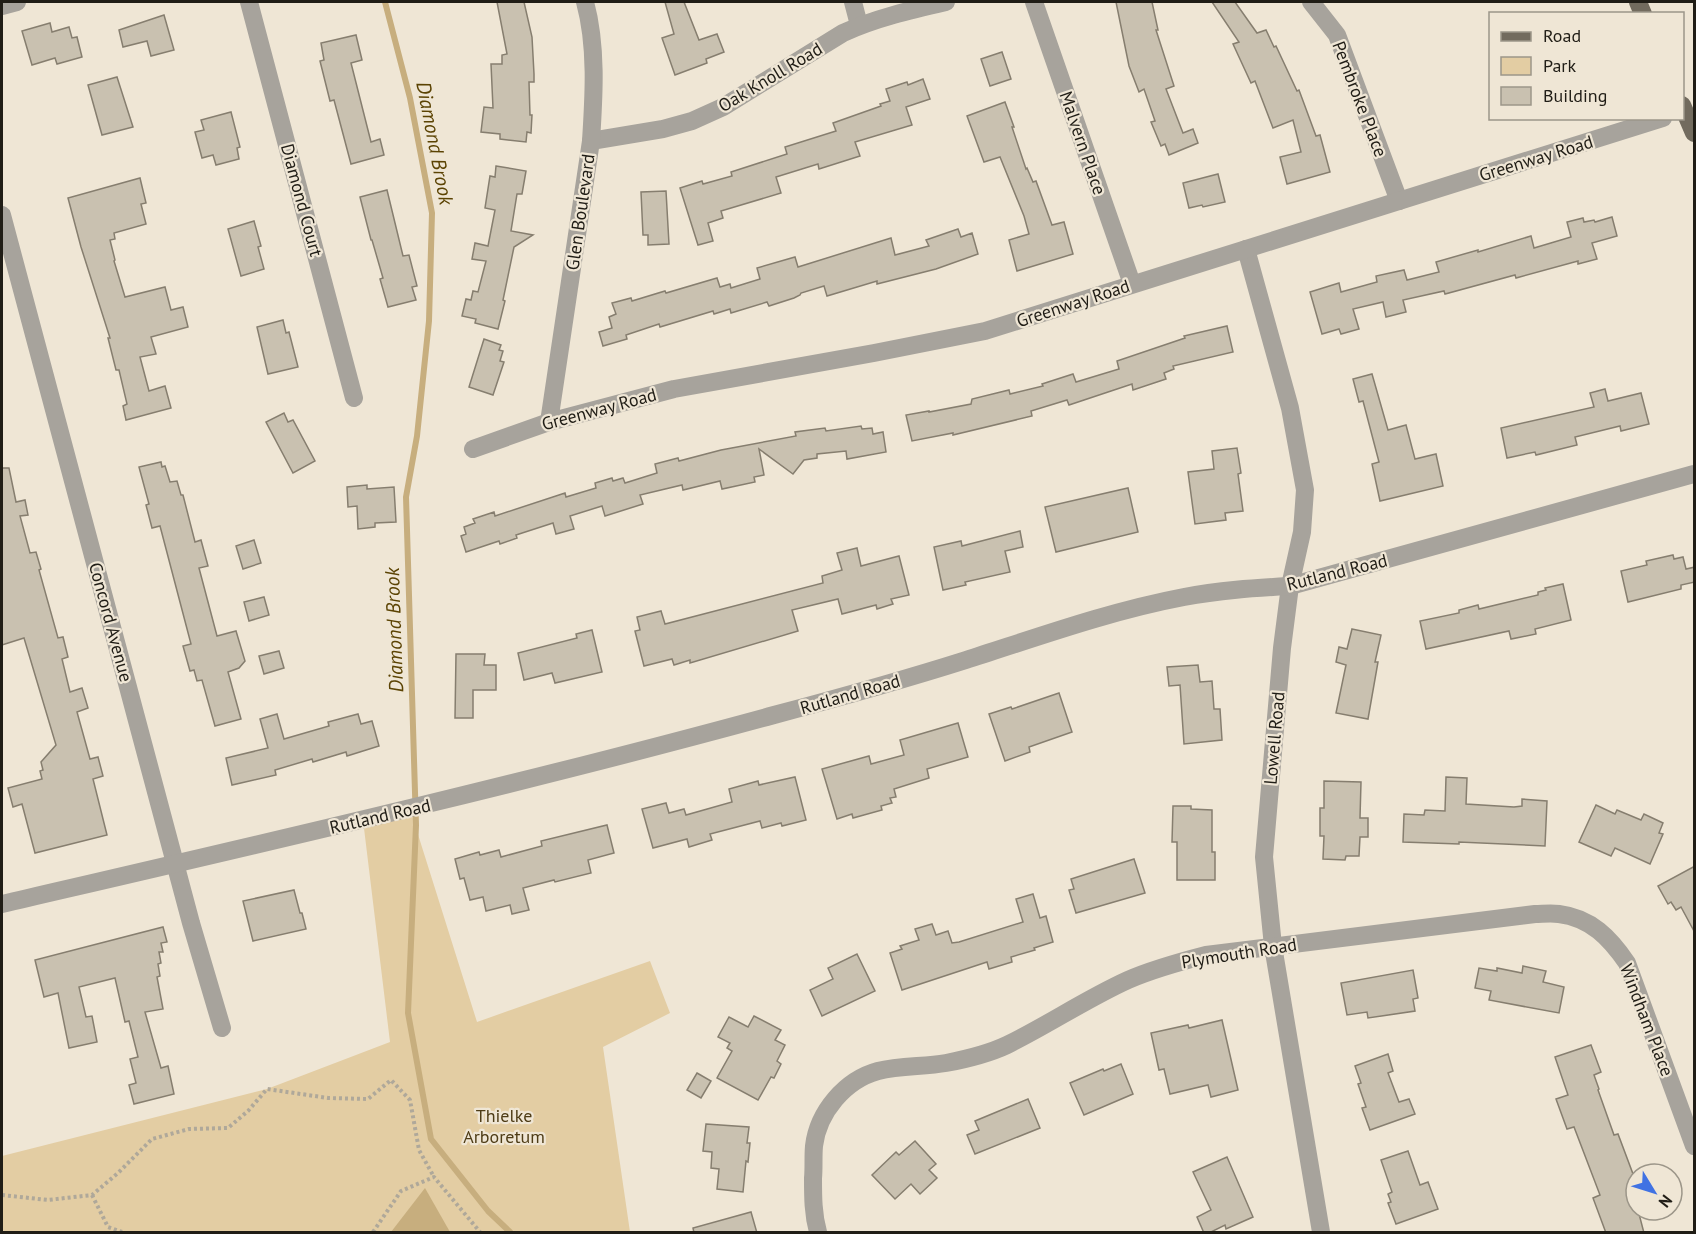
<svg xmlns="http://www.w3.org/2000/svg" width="1696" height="1234" font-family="'PT Sans',sans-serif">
  <rect width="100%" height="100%" fill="#efe6d5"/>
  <!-- green -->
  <path fill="#e3cda3" d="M410,809L477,1022L650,961L670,1013L603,1047L630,1232H2V1156L267,1089L390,1042L363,820Z"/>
  <!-- water -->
  <path fill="#c7ae7e" d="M425,1188L450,1232H391Z"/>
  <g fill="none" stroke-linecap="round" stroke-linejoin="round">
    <!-- stream -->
    <path stroke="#c7ae7e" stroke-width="6" d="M385,2L410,98L432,213L429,321L417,436L406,497L416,825L408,1013L431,1139L488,1211L510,1232"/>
  </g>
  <!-- building -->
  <g fill="#c9c1b0" stroke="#867e6f" stroke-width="1.5">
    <path d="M497,2H524L532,37L534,74V82H529L530,115H532L531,133L527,132L526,142L500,139V134L481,132L484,107L493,108L491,64H502V55L507,54Z"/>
    <path d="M665,2H684L699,40L717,34L724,52L706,59L707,63L675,75L662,38L674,34Z"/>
    <path d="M1116,2H1152L1158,30H1156L1174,86L1166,89L1183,133L1193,129L1198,143L1169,155L1165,144L1161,146L1151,122L1155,121L1144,89L1139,92L1129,66Z"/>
    <path d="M1212,2H1235L1257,33L1266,30L1274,47L1276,46L1297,91L1299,90L1316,136L1320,135L1330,172L1287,184L1280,157L1301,152L1293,120L1273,128L1255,81L1251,83L1233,44L1239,42Z"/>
    <path d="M164,15L174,50L151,56L147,41L123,47L119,30Z"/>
    <path d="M50,23L52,32L69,27L72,38L77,37L82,57L57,64L55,58L32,65L22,31Z"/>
    <path d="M356,35L362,60L351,63L371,142L380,139L384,155L351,164L334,100L330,101L320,61L324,60L321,43Z"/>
    <path d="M1002,52L1011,79L990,86L981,59Z"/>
    <path d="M117,77L133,127L102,135L88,85Z"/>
    <path d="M923,79L930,99L906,107L912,125L855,142L860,156L819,169L818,164L776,177L781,193L721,211L723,218L708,223L713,241L698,245L680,188L702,181L703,184L732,176L731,172L787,154L785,147L836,131L833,123L881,106L880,104L890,101L886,89L907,82L908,85Z"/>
    <path d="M1005,102L1014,127H1012L1026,169L1027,168L1033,182L1036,181L1052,225L1064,222L1073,254L1017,271L1009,240L1029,234L1024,216L1000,157L984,162L967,116Z"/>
    <path d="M231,112L240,147L237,148L239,159L216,165L213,155L202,158L195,132L204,130L201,120Z"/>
    <path d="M496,166L526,171L522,194H517L511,231L533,235L514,247L503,300L505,301L498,329L475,323L476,319L462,316L466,299L471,300L473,291L478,292L486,261L472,259L475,243L488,246L495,210L485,208L490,176L495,177Z"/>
    <path d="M1218,174L1225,202L1203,207L1202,205L1189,208L1183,183Z"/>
    <path d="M140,178L146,203L141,204L146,224L114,233L115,239L110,240L115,260L114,261L125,297L165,287L171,310L183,307L188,327L151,337L156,354L140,357L149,391L165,386L171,408L126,420L123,406L127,404L119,370H116L108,338H110L81,247L68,198Z"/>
    <path d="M387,190L403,256L409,255L417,286L412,287L416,300L388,307L380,279L383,278L372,240H371L360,197Z"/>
    <path d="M666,191L669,244L648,245V235H643L641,192Z"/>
    <path d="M1612,217L1617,236L1592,243L1597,259L1578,264V261L1516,278L1515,275L1445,294L1444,291L1403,300L1406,312L1386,317L1383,302L1353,309L1359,329L1341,334L1339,329L1322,334L1310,292L1339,283L1341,292L1377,282L1376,276L1404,270L1407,280L1439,272L1436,262L1478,250V252L1531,236L1534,248L1571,237L1567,222L1583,218L1584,222L1594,220L1595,222Z"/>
    <path d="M254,221L261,246L258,247L264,269L241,276L228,229Z"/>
    <path d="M958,229L961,237L972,233L978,254L936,269L877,284V281L827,296L824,286L801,293L800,295L794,298L769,306L767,302L731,313L730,309L714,314L713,311L660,327L659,324L626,335L627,339L603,346L599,332L612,328L609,317L616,314L612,303L631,298L632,301L665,291L666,293L717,278L720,287L730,284L731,288L760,279L757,268L795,257L798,267L891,238L895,255L929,246L926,240Z"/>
    <path d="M283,320L286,333L289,332L298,367L268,374L257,327Z"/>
    <path d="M1227,326L1233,352L1173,366L1174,369L1164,373L1166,379L1133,390L1132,384L1069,405L1067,400L1031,411L1032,416L953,435V433L912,441L906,415L929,411V412L971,404L972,399L1009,390L1010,394L1043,386L1042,384L1073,374L1076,382L1119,369L1117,361L1185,338L1184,336Z"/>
    <path d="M484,339L501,345L499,350L503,351L500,361L504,362L493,395L469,387Z"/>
    <path d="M1372,374L1388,430L1406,425L1415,459L1436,454L1443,486L1380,501L1372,464L1379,462L1363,401L1359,402L1353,379Z"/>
    <path d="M1605,389L1608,401L1641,393L1649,424L1621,431L1620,426L1575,437L1577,445L1536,455L1535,452L1507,458L1501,428L1594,407L1590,393Z"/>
    <path d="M284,413L288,422L293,420L315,461L293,473L266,422Z"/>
    <path d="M861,426L862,429L872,428L873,434L883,432L886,452L847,459L846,451L817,454V458L804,460L793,474L759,449L764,475L754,477L755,482L722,489L720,481L683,490L682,485L640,495L643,504L605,516L602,506L570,516L574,529L556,534L553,523L516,535L517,538L500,544L499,541L466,552L461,536L466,534L464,527L475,523L473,519L494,512L495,516L565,493L566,497L596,488L595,483L612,478L613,481L623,478L625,483L657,473L655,464L678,458L679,461L721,450L796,436L795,432L825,428L826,431Z"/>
    <path d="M1237,448L1241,473L1238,474L1243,511L1225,513L1226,520L1195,524L1188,472L1214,469L1212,451Z"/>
    <path d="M161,462L162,467L165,466L170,482L177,481L181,495H183L195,542L201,540L208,566L199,568L217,636L236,631L245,661L239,668L228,672L241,719L215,726L202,680L197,681L194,670L190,671L183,646L191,644L160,526L152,528L146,505L149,504L139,467Z"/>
    <path d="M2,468H9L16,502L25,500L28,515L20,516L30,553L36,552L41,569L39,570L58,638L63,637L68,657L62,659L70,692L82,688L88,708L77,712L90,759L98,757L103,776L93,779L107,835L35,853L22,804L13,807L8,788L42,779L40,771L43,770L41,762L56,745L24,638L2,645Z"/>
    <path d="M367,485V489L394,487L396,522L375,523V527L358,529L357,506L348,507L347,487Z"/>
    <path d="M1128,488L1138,532L1056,552L1045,507Z"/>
    <path d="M1020,531L1023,547L1005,551L1010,572L965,582L966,585L943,590L934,547L961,541L962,546Z"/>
    <path d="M254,540L261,563L243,569L236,546Z"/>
    <path d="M857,548L861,566L899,556L909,595L891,599L893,604L877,609L876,605L842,614L838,599L792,610L798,631L690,663V660L674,665L672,659L644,666L635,631L640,630L637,617L661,611L665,624L823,583L822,576L842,570L837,553Z"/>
    <path d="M1673,555L1674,559L1683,557L1686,569L1695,567V582L1681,585V589L1628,602L1621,571L1647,565L1646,561Z"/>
    <path d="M1563,584L1571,620L1535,629L1536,634L1511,639L1509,631L1426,649L1420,621L1459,613V610L1478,605L1479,609L1538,595V592L1546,590L1545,588Z"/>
    <path d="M264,597L269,615L249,621L244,602Z"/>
    <path d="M1352,629L1381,635L1375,662H1378L1368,719L1336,713L1346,665L1336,662L1339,647L1347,649Z"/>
    <path d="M592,630L602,672L555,683L552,673L524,680L518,653L577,638L576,634Z"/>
    <path d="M279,651L284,668L264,674L259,656Z"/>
    <path d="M456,654H485L484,665H496V690H473V718H455Z"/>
    <path d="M1198,665L1200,682L1212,681L1214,709H1220L1222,740L1184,744L1180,685L1169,686L1167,667Z"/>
    <path d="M1059,693L1072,732L1029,747L1030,752L1005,761L989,714L1011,707L1012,709Z"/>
    <path d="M277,714L284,739L329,726L328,722L358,714L361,724L372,721L379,746L347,756L346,752L313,762L312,759L275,770L276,775L232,785L226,758L268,748L260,719Z"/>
    <path d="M958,723L968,757L927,769L929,778L894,789L896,797L890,798L892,803L881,806L882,810L853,818L852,814L837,819L822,769L869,756L871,764L904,755L900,740Z"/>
    <path d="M795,777L806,820L782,826L781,823L762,828L760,821L710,834L712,840L689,847L687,839L653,848L642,809L666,803L669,813L684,809L686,815L732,802L729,789L758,781L759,785Z"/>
    <path d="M1446,777L1467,778L1466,804L1514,807L1522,806V799L1547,801L1545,846L1459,842V844L1403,842L1404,814L1424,815L1425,810L1445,811Z"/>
    <path d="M1324,781L1361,782L1360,818H1368V837H1360L1359,856H1346L1345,860L1323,859L1324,836H1320V808H1324Z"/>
    <path d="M1596,805L1615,814L1617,810L1641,820L1644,814L1663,823L1659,833L1663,834L1650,864L1615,848L1611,856L1579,842Z"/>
    <path d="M1173,806H1191V809L1212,810V852H1215V880H1177V842H1172Z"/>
    <path d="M607,825L614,853L588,860L591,873L555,882L554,880L523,888L529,910L512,914L510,905L486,911L483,897L470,900L464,878L460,879L455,859L479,852L480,855L499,850L501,857L542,846L541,841Z"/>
    <path d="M1134,859L1145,893L1076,913L1069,890L1074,889L1071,879Z"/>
    <path d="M1695,866V933L1681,907L1676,910L1671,902L1668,904L1658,886Z"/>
    <path d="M294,890L300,913H302L306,929L253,941L243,901Z"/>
    <path d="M1033,894L1040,918L1046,916L1053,942L1034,948L1035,950L1011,957L1012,962L989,969L987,962L902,990L890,953L902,949L900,946L919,940L915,929L932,924L936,935L948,931L952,943L959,942L1023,922L1016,899Z"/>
    <path d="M163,927L167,942L161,943L163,952H159L161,963L158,964L160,976L157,977L163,1009L145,1012L161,1068L168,1066L174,1094L134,1104L129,1085L136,1083L130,1059L138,1057L129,1021L125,1022L115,978L79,987L86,1017L92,1016L97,1042L69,1048L58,993L44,997L35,960Z"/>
    <path d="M857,954L875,991L822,1016L810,990L833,979L828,968Z"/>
    <path d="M1523,966L1546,971L1543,982L1564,987L1559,1013L1489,1000L1491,991L1475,988L1479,968L1497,971V968L1522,973Z"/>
    <path d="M1413,970L1418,998L1413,999L1415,1011L1368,1018L1367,1012L1347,1015L1341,983Z"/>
    <path d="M754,1016L781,1030L775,1040L785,1045L777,1061L781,1064L774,1078L771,1077L758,1100L717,1078L732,1051L727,1048L730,1043L718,1037L729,1017L748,1027Z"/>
    <path d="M1222,1020L1238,1090L1211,1097L1208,1085L1170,1094L1164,1069L1159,1070L1151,1033L1188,1025L1189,1028Z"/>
    <path d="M1591,1045L1601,1072L1594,1075L1599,1089L1598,1090L1614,1135L1618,1134L1636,1182V1210H1638L1644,1233H1606L1593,1198L1600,1195L1574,1127L1567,1129L1556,1099L1568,1095L1555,1057Z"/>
    <path d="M1388,1054L1393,1071L1388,1073L1399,1102L1409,1099L1415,1114L1370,1130L1362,1108L1366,1107L1358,1084L1361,1083L1355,1066Z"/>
    <path d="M1121,1064L1133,1094L1084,1115L1070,1083L1103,1069L1104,1071Z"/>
    <path d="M697,1073L711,1081L701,1098L687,1090Z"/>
    <path d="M1028,1099L1040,1128L975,1154L967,1135L979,1130L975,1121Z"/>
    <path d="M706,1124L749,1127L747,1143H750L748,1162L746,1161L743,1192L717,1189L719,1169L711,1168L712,1152L703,1151Z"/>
    <path d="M915,1141L936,1164L929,1170L937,1178L920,1194L911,1184L895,1199L872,1175L896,1152L899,1155Z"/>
    <path d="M1408,1151L1420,1185L1428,1182L1438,1209L1396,1224L1388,1203L1391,1202L1388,1194L1392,1192L1381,1160Z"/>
    <path d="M1227,1157L1253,1217L1226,1229L1225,1225L1209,1233H1204L1197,1217L1211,1210L1193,1172Z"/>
    <path d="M751,1212L757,1233H694L693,1228Z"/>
  </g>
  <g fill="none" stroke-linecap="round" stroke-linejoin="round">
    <!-- path -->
    <g stroke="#afa89a" stroke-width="4" stroke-dasharray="3 3" stroke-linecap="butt">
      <path d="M2,1195L48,1200L92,1195L118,1173L152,1139L189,1129L228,1128L248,1111L267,1089L328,1098L368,1099L391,1080L410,1100L419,1150L434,1177"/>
      <path d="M92,1195L108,1227L122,1232"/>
      <path d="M373,1232L401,1191L434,1177L480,1232"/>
    </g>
    <!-- minor -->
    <g stroke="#a7a39c" stroke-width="18">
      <path d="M249,2L354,398"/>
      <path d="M853,2L859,25"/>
      <path d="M1034,2L1132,284"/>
      <path d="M1311,2L1337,35L1399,201"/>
      <path d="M2,6L17,2"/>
      <path d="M591,141L663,129L692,121L723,107L843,33C876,18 911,10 946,2"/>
      <path d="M2,215L191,923L222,1028"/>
      <path d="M1246,249L1290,408L1305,490L1302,532L1290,586L1282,648L1264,857L1273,946L1321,1232"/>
      <path d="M549,422L591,141C594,95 597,46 585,2"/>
      <path d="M473,449L549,422L674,389L874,353L985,331L1663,118"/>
      <path d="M2,904C260,844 518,785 774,715C838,698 903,680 966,660C1038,637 1110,611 1184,597C1219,590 1255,588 1290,586L1694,474"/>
      <path d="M818,1232C813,1214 813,1197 813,1178C814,1168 813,1157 814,1146C818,1112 845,1080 878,1071C900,1065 924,1067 946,1063C967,1059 988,1054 1007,1045C1048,1025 1086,999 1128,980C1153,969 1179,962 1206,955L1535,914C1542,914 1551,913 1559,914C1591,918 1610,938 1627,963L1694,1146"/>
    </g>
    <!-- major -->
    <g stroke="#726b5e" stroke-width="18">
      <path d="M1638,2L1643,14"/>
      <path d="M1682,105L1694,133"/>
    </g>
  </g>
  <g text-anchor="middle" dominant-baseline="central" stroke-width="4.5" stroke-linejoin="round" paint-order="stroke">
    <!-- street labels -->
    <g font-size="18" fill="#201d16" stroke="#efe6d5">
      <text transform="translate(770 77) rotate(-31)">Oak Knoll Road</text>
      <text transform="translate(1360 99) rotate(69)">Pembroke Place</text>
      <text transform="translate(1083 143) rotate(71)">Malvern Place</text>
      <text transform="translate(1536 158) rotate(-17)">Greenway Road</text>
      <text transform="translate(302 200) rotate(75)">Diamond Court</text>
      <text transform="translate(580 212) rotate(-82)">Glen Boulevard</text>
      <text transform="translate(1073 303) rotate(-18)">Greenway Road</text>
      <text transform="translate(599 409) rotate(-15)">Greenway Road</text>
      <text transform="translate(1337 572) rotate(-14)">Rutland Road</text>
      <text transform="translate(111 622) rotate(75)">Concord Avenue</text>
      <text transform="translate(850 694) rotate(-16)">Rutland Road</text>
      <text transform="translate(1274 738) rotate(-85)">Lowell Road</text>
      <text transform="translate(380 816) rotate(-13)">Rutland Road</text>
      <text transform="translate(1239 953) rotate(-9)">Plymouth Road</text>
      <text transform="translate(1647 1020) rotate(69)">Windham Place</text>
    </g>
    <!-- park labels -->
    <g font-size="18" fill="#4e3c16" stroke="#efe6d5">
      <text x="504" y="1115">Thielke<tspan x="504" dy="21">Arboretum</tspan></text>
    </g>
    <!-- water labels -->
    <g font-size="20" font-style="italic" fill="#5b4303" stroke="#efe6d5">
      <text transform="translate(435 143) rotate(79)">Diamond Brook</text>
      <text transform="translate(394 630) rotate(-92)">Diamond Brook</text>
    </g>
  </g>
  <!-- border -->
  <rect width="1696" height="1234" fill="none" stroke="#201d16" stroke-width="6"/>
  <!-- legend -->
  <rect x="1489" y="12" width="195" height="108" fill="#efe6d5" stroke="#9c9689" stroke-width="1.5"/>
  <rect x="1501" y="32" width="30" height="9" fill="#726b5e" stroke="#9c9689" stroke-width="1.5"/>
  <text x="1543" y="42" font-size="18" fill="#201d16">Road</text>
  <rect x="1501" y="57" width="30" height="18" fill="#e3cda3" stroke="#9c9689" stroke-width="1.5"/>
  <text x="1543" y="72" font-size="18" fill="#201d16">Park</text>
  <rect x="1501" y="87" width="30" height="18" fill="#c9c1b0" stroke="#9c9689" stroke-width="1.5"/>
  <text x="1543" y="102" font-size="18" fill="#201d16">Building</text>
  <!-- north arrow -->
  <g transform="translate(1654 1192) rotate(128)"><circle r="28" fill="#efe6d5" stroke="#9c9689" stroke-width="1.5"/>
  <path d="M0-4.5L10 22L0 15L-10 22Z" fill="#4072e3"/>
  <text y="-9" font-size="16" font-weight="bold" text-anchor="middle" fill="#201d16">N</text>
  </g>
</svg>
